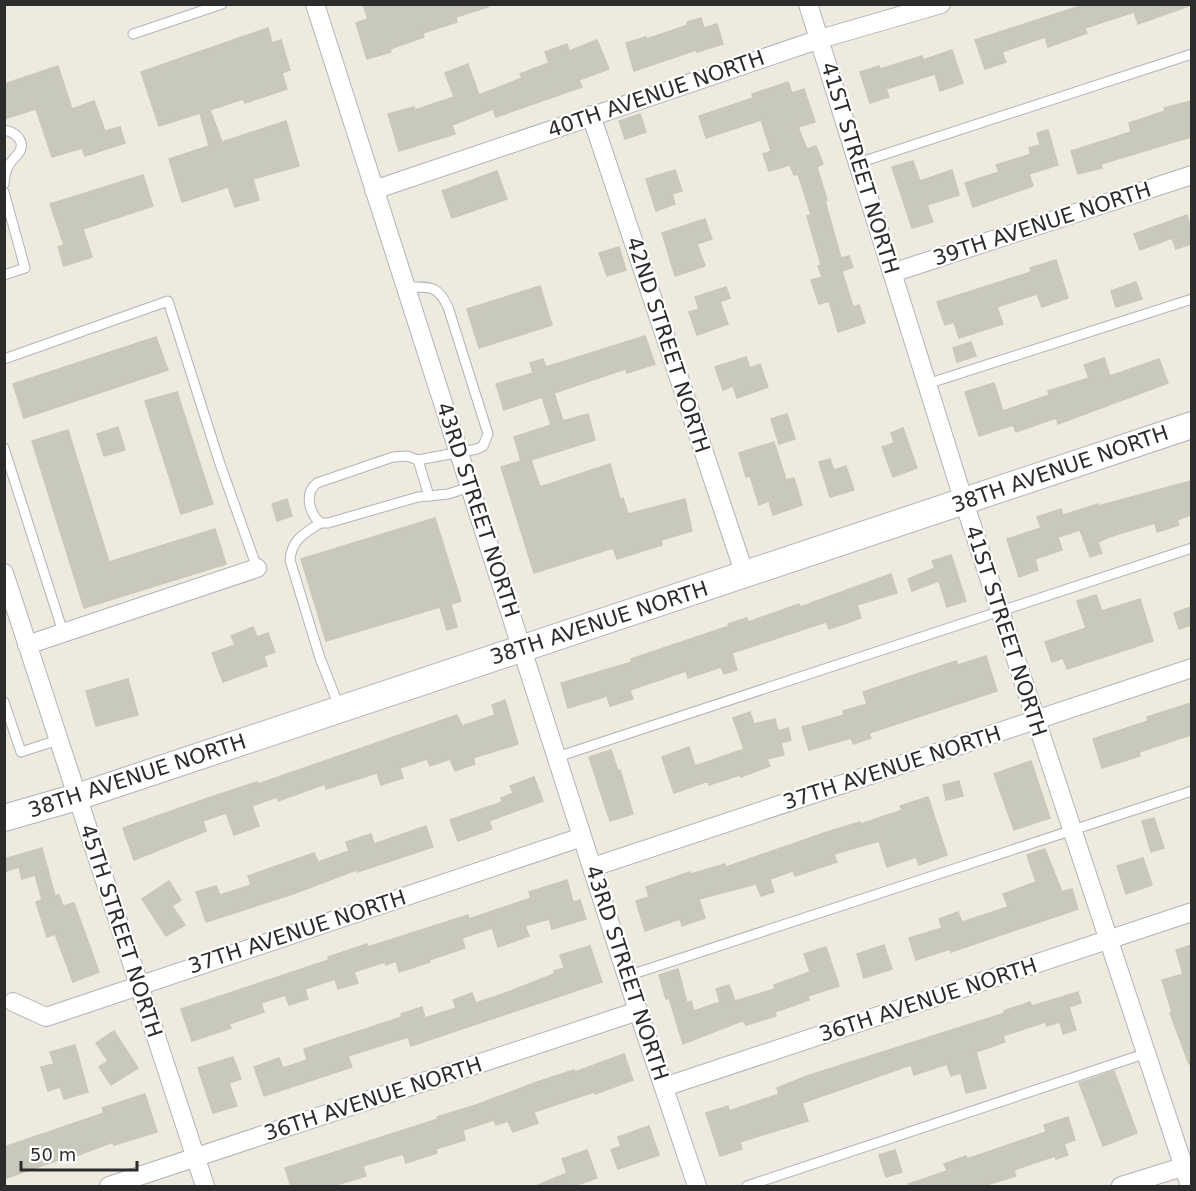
<svg xmlns="http://www.w3.org/2000/svg" width="1196" height="1191" font-family="'DejaVu Sans',sans-serif">
  <rect width="100%" height="100%" fill="#eeebde"/>
  <!-- building -->
  <g fill="#c9c8bd" stroke="#cac8b7" stroke-width="1.5">
    <path d="M372,4H487L488,7L456,17L457,22L423,33L424,37L390,49L391,52L367,59L356,23L368,19L364,7Z"/>
    <path d="M1086,4H1189V6L1138,24L1134,12L1085,28L1087,33L1048,47L1045,37L1002,52L1006,62L985,69L975,40Z"/>
    <path d="M701,18L704,28L717,24L723,44L697,52L696,50L634,71L626,43L646,37L647,39L688,25L687,22Z"/>
    <path d="M268,28L272,43L281,40L290,70L282,73L287,89L245,103L243,99L210,110L222,142L286,121L299,166L253,179L259,200L235,207L228,187L182,202L169,159L209,146L200,113L159,126L141,72Z"/>
    <path d="M597,40L609,69L579,80L582,87L496,117L493,109L452,125L455,134L399,151L388,114L414,107L415,110L454,97L445,73L468,64L479,95L522,78L520,74L549,63L545,52L567,44L569,51Z"/>
    <path d="M952,50L963,83L940,91L935,74L886,89L889,97L870,103L860,72L879,66L880,69L922,56L923,60Z"/>
    <path d="M58,66L72,109L94,101L105,131L120,127L125,143L85,156L82,148L52,157L36,109L4,119V84Z"/>
    <path d="M788,82L792,93L804,89L815,122L798,127L807,149L816,146L823,164L817,167L827,200L825,201L841,258L849,256L853,267L842,271L853,307L859,305L865,323L838,332L829,301L819,304L811,280L822,277L818,266L821,265L807,216L811,215L798,174L794,175L790,165L769,171L763,154L771,151L761,120L706,138L699,116L753,98L752,94Z"/>
    <path d="M1191,101V137L1101,164L1102,168L1078,174L1071,151L1131,132L1129,123L1165,111L1164,108Z"/>
    <path d="M640,114L646,132L625,139L619,121Z"/>
    <path d="M1048,130L1058,165L1029,174L1033,186L973,207L965,183L999,172L996,165L1031,154L1029,148L1040,145L1037,133Z"/>
    <path d="M913,161L920,181L952,170L959,195L927,205L933,222L912,228L892,167Z"/>
    <path d="M675,170L682,191L672,194L675,204L656,211L646,179Z"/>
    <path d="M497,171L507,199L452,218L442,191Z"/>
    <path d="M143,175L153,206L83,229L92,257L64,266L58,247L64,245L50,204Z"/>
    <path d="M1187,215L1191,230V244L1176,249L1172,238L1140,250L1134,234Z"/>
    <path d="M705,219L712,239L697,244L705,266L675,276L662,233Z"/>
    <path d="M619,247L626,270L607,276L599,253Z"/>
    <path d="M1056,260L1068,298L1042,307L1037,294L997,307L1003,324L959,338L954,322L945,325L937,302L1031,272L1030,268Z"/>
    <path d="M1136,282L1142,299L1116,307L1111,291Z"/>
    <path d="M540,286L552,325L479,348L467,309Z"/>
    <path d="M726,287L730,298L720,302L728,324L697,335L689,312L699,309L695,297Z"/>
    <path d="M645,336L655,364L627,373L625,369L554,393L563,421L588,414L595,440L531,460L540,487L610,464L620,499L623,498L628,514L685,499L692,531L661,540L662,545L617,559L613,548L534,573L501,467L521,461L514,437L551,425L542,397L504,410L496,384L533,373L530,363L543,359L546,367Z"/>
    <path d="M156,337L168,370L24,418L13,384Z"/>
    <path d="M971,342L976,356L957,362L953,348Z"/>
    <path d="M746,357L750,368L760,364L768,387L737,398L733,386L723,390L715,367Z"/>
    <path d="M1104,358L1110,376L1159,359L1168,383L1058,424L1056,418L1016,432L1013,425L979,436L965,392L994,383L1003,411L1049,395L1048,391L1089,378L1084,365Z"/>
    <path d="M177,392L213,504L181,514L145,401Z"/>
    <path d="M787,414L795,439L779,444L771,419Z"/>
    <path d="M118,427L125,450L104,456L97,434Z"/>
    <path d="M903,428L917,468L893,477L882,447L894,443L891,433Z"/>
    <path d="M68,430L109,562L215,529L226,564L84,608L32,441Z"/>
    <path d="M774,442L786,480L794,478L802,505L773,515L769,501L759,505L750,476L746,477L739,453Z"/>
    <path d="M830,459L834,470L846,466L854,490L830,497L819,462Z"/>
    <path d="M1191,481V515L1177,520L1179,525L1157,532L1155,523L1109,537L1098,542L1102,553L1090,557L1080,530L1058,537L1062,550L1035,559L1038,570L1019,577L1007,539L1041,528L1037,517L1061,509L1063,515L1098,504V506Z"/>
    <path d="M287,499L292,516L277,521L272,504Z"/>
    <path d="M435,518L461,601L451,604L457,627L447,630L440,607L326,641L301,559Z"/>
    <path d="M951,555L966,601L947,607L939,581L912,591L908,579L935,568L932,561Z"/>
    <path d="M891,574L897,593L857,605L861,618L829,629L826,622L732,653L737,670L724,674L721,667L688,678L686,671L630,690L633,699L610,706L607,696L568,708L561,683L632,662L631,659L729,626L728,624L747,618L748,622L799,604L800,607Z"/>
    <path d="M1096,595L1102,611L1140,599L1153,641L1067,669L1063,658L1052,662L1045,642L1086,628L1077,601Z"/>
    <path d="M1191,607V625L1179,629L1174,613Z"/>
    <path d="M253,627L257,637L268,633L275,652L264,656L267,666L223,682L212,653L235,645L231,636Z"/>
    <path d="M986,656L997,691L869,733L871,738L853,744L851,738L809,750L802,727L844,715L843,711L867,704L863,692L956,661L958,665Z"/>
    <path d="M128,679L138,715L96,726L86,691Z"/>
    <path d="M505,700L518,744L473,758L475,764L455,771L450,759L430,766L427,759L400,768L403,778L381,785L377,773L326,789L325,784L278,801L277,797L252,806L259,826L234,835L226,813L203,821L206,831L134,860L123,828L208,798L257,782L258,784L457,715L462,726L495,715L492,705Z"/>
    <path d="M1191,703V735L1139,752L1140,756L1102,768L1093,739L1148,721L1147,717Z"/>
    <path d="M750,712L754,724L775,719L778,731L788,728L791,740L781,743L784,755L767,759L770,766L741,777L740,775L709,785L708,781L674,793L662,757L689,747L695,766L744,749L733,718Z"/>
    <path d="M611,750L618,771L620,770L633,814L610,821L589,757Z"/>
    <path d="M1031,761L1050,818L1014,830L994,774Z"/>
    <path d="M534,777L543,801L489,821L492,829L458,841L450,820L502,802L501,798L513,793L510,786Z"/>
    <path d="M959,781L963,796L946,800L943,785Z"/>
    <path d="M928,797L947,855L919,865L916,857L887,867L879,841L834,854L837,862L795,876L793,871L770,879L774,892L761,896L756,884L699,899L705,918L682,926L680,919L645,931L636,901L649,897L646,887L690,872L691,874L725,864L726,867L827,832L860,822L861,824L902,810L900,806Z"/>
    <path d="M1154,818L1164,848L1151,852L1142,821Z"/>
    <path d="M426,826L433,847L357,872L356,870L293,894L206,922L196,892L216,886L220,895L251,885L248,876L314,853L318,862L349,851L346,842L371,834L374,844Z"/>
    <path d="M42,848L55,896L59,895L63,906L74,903L99,972L73,982L55,934L47,937L36,902L42,900L35,875L22,879L19,867L4,872V859Z"/>
    <path d="M1045,849L1062,892L1072,889L1078,909L951,952L950,949L916,960L909,938L942,928L939,919L958,912L962,922L1008,907L1003,894L1036,882L1027,855Z"/>
    <path d="M1143,858L1152,885L1126,894L1117,866Z"/>
    <path d="M567,880L573,902L580,900L586,919L552,929L549,919L525,926L529,936L498,947L492,928L462,938L465,948L429,960L430,962L399,972L396,961L386,965L385,962L354,972L358,983L338,989L335,979L305,989L308,999L289,1005L285,995L261,1003L264,1012L229,1024L231,1028L192,1041L181,1009L329,960L328,957L367,944L368,947L468,915L469,919L531,898L529,892Z"/>
    <path d="M169,881L181,900L172,906L185,925L166,936L142,899Z"/>
    <path d="M884,945L892,969L864,978L857,954Z"/>
    <path d="M1191,945V1064H1189L1170,1013L1172,1012L1162,980L1183,974L1176,950Z"/>
    <path d="M590,946L602,982L411,1046L408,1037L348,1056L352,1067L264,1096L254,1067L279,1058L283,1068L307,1060L304,1049L402,1017L401,1014L422,1007L425,1018L456,1008L453,1000L472,993L476,1003L508,992L554,974V971L564,968L560,955Z"/>
    <path d="M826,947L839,986L808,996L809,1000L775,1012L776,1016L746,1025L744,1020L683,1044L669,998L666,999L659,975L678,969L687,1003L691,1001L694,1011L720,1002L716,989L729,985L735,1001L775,989L774,985L810,972L804,954Z"/>
    <path d="M1078,992L1081,1003L1069,1007L1076,1030L1063,1034L1060,1022L1047,1026L1045,1022L1003,1036L1005,1042L976,1052L986,1088L966,1093L961,1073L951,1076L947,1064L914,1075L911,1065L802,1103L808,1121L740,1142L742,1149L720,1156L706,1113L728,1106L729,1111L779,1094L777,1088L807,1076L1005,1013L1004,1011L1030,1002L1032,1006Z"/>
    <path d="M114,1031L138,1068L111,1085L99,1067L108,1061L96,1043Z"/>
    <path d="M75,1045L88,1092L64,1099L60,1087L48,1091L41,1067L54,1064L50,1052Z"/>
    <path d="M624,1054L633,1080L595,1094L594,1092L534,1112L538,1123L513,1132L508,1121L496,1125L494,1120L463,1130L465,1140L436,1149L437,1153L406,1163L403,1154L363,1166L366,1176L333,1186H291L285,1168L438,1119L437,1117L476,1105L537,1082L574,1070L575,1072Z"/>
    <path d="M233,1057L241,1079L229,1083L237,1106L213,1113L198,1068Z"/>
    <path d="M1114,1071L1137,1133L1103,1146L1079,1083Z"/>
    <path d="M145,1094L157,1132L114,1145L113,1142L68,1159L67,1157L4,1179V1147L104,1113L102,1108Z"/>
    <path d="M1068,1117L1075,1140L1064,1144L1068,1155L1056,1159L1055,1156L1014,1170L1016,1176L983,1186H908V1184L947,1171L944,1164L966,1156L967,1159L1046,1132L1044,1125Z"/>
    <path d="M649,1126L659,1155L618,1169L611,1150L621,1146L618,1137Z"/>
    <path d="M587,1150L597,1178L574,1186H536L567,1173L562,1159Z"/>
    <path d="M895,1150L902,1172L886,1177L879,1155Z"/>
  </g>
  <g fill="none" stroke-linecap="round" stroke-linejoin="round">
    <defs>
      <g id="lane">
        <path d="M133,34L222,4"/>
        <path d="M4,130C16,132 27,142 18,154C15,158 11,160 9,165C5,171 5,177 4,184"/>
        <path d="M858,163L1192,54"/>
        <path d="M4,192L25,268L4,275"/>
        <path d="M405,287C429,287 437,284 448,307L488,434L483,446L477,449L418,460L407,456L393,457L317,483C304,493 309,512 320,523H328L418,497L448,494L470,487"/>
        <path d="M4,359L168,301L220,464L257,568"/>
        <path d="M927,384L1192,299"/>
        <path d="M4,448L63,632"/>
        <path d="M418,460L429,496"/>
        <path d="M320,523C304,534 292,539 290,560L320,658L340,709"/>
        <path d="M4,702L21,752L58,740"/>
        <path d="M557,757L1192,548"/>
        <path d="M627,976L1192,791"/>
        <path d="M747,1186L1147,1053"/>
      </g>
      <g id="street">
        <path d="M315,4L638,1011L697,1186"/>
        <path d="M808,4L964,502L1190,1186"/>
        <path d="M591,115L745,575"/>
        <path d="M374,190L820,39L941,4"/>
        <path d="M892,273L1192,175"/>
        <path d="M4,573L205,1186"/>
        <path d="M27,645L257,568"/>
        <path d="M593,867L1192,668"/>
        <path d="M13,1002L46,1017L582,837"/>
        <path d="M664,1087L1192,912"/>
        <path d="M109,1186L638,1011"/>
        <path d="M1121,1186L1192,1164"/>
      </g>
      <path id="secondary" d="M4,818L77,797L1192,425"/>
    </defs>
    <!-- lane casing -->
    <use href="#lane" stroke="#b2b2c0" stroke-width="11"/>
    <!-- street casing -->
    <use href="#street" stroke="#b2b2c0" stroke-width="20"/>
    <!-- secondary casing -->
    <use href="#secondary" stroke="#b2b2c0" stroke-width="28"/>
    <!-- lane -->
    <use href="#lane" stroke="#fff" stroke-width="9"/>
    <!-- street -->
    <use href="#street" stroke="#fff" stroke-width="18"/>
    <!-- secondary -->
    <use href="#secondary" stroke="#fff" stroke-width="26"/>
  </g>
  <g text-anchor="middle" dominant-baseline="central" stroke-width="4.5" stroke-linejoin="round" paint-order="stroke">
    <!-- street labels -->
    <g font-size="21" fill="#2c2c2c" stroke="#fff">
      <text transform="translate(656 94) rotate(-19)">40TH AVENUE NORTH</text>
      <text transform="translate(860 168) rotate(73)">41ST STREET NORTH</text>
      <text transform="translate(1042 224) rotate(-18)">39TH AVENUE NORTH</text>
      <text transform="translate(668 345) rotate(72)">42ND STREET NORTH</text>
      <text transform="translate(1060 469) rotate(-19)">38TH AVENUE NORTH</text>
      <text transform="translate(478 510) rotate(72)">43RD STREET NORTH</text>
      <text transform="translate(599 623) rotate(-18)">38TH AVENUE NORTH</text>
      <text transform="translate(1006 631) rotate(72)">41ST STREET NORTH</text>
      <text transform="translate(892 768) rotate(-18)">37TH AVENUE NORTH</text>
      <text transform="translate(137 776) rotate(-18)">38TH AVENUE NORTH</text>
      <text transform="translate(121 931) rotate(72)">45TH STREET NORTH</text>
      <text transform="translate(297 932) rotate(-18)">37TH AVENUE NORTH</text>
      <text transform="translate(627 973) rotate(72)">43RD STREET NORTH</text>
      <text transform="translate(928 1000) rotate(-18)">36TH AVENUE NORTH</text>
      <text transform="translate(373 1099) rotate(-18)">36TH AVENUE NORTH</text>
    </g>
  </g>
  <!-- border -->
  <rect width="1196" height="1191" fill="none" stroke="#2c2c2c" stroke-width="12"/>
  <!-- scale -->
  <path d="M21 1161v9h116v-9" fill="none" stroke="#2c2c2c" stroke-width="3"/>
  <text x="30" y="1161" font-size="18" fill="#2c2c2c" stroke="#ffffff" stroke-width="4.5" paint-order="stroke">50 m</text>
</svg>
